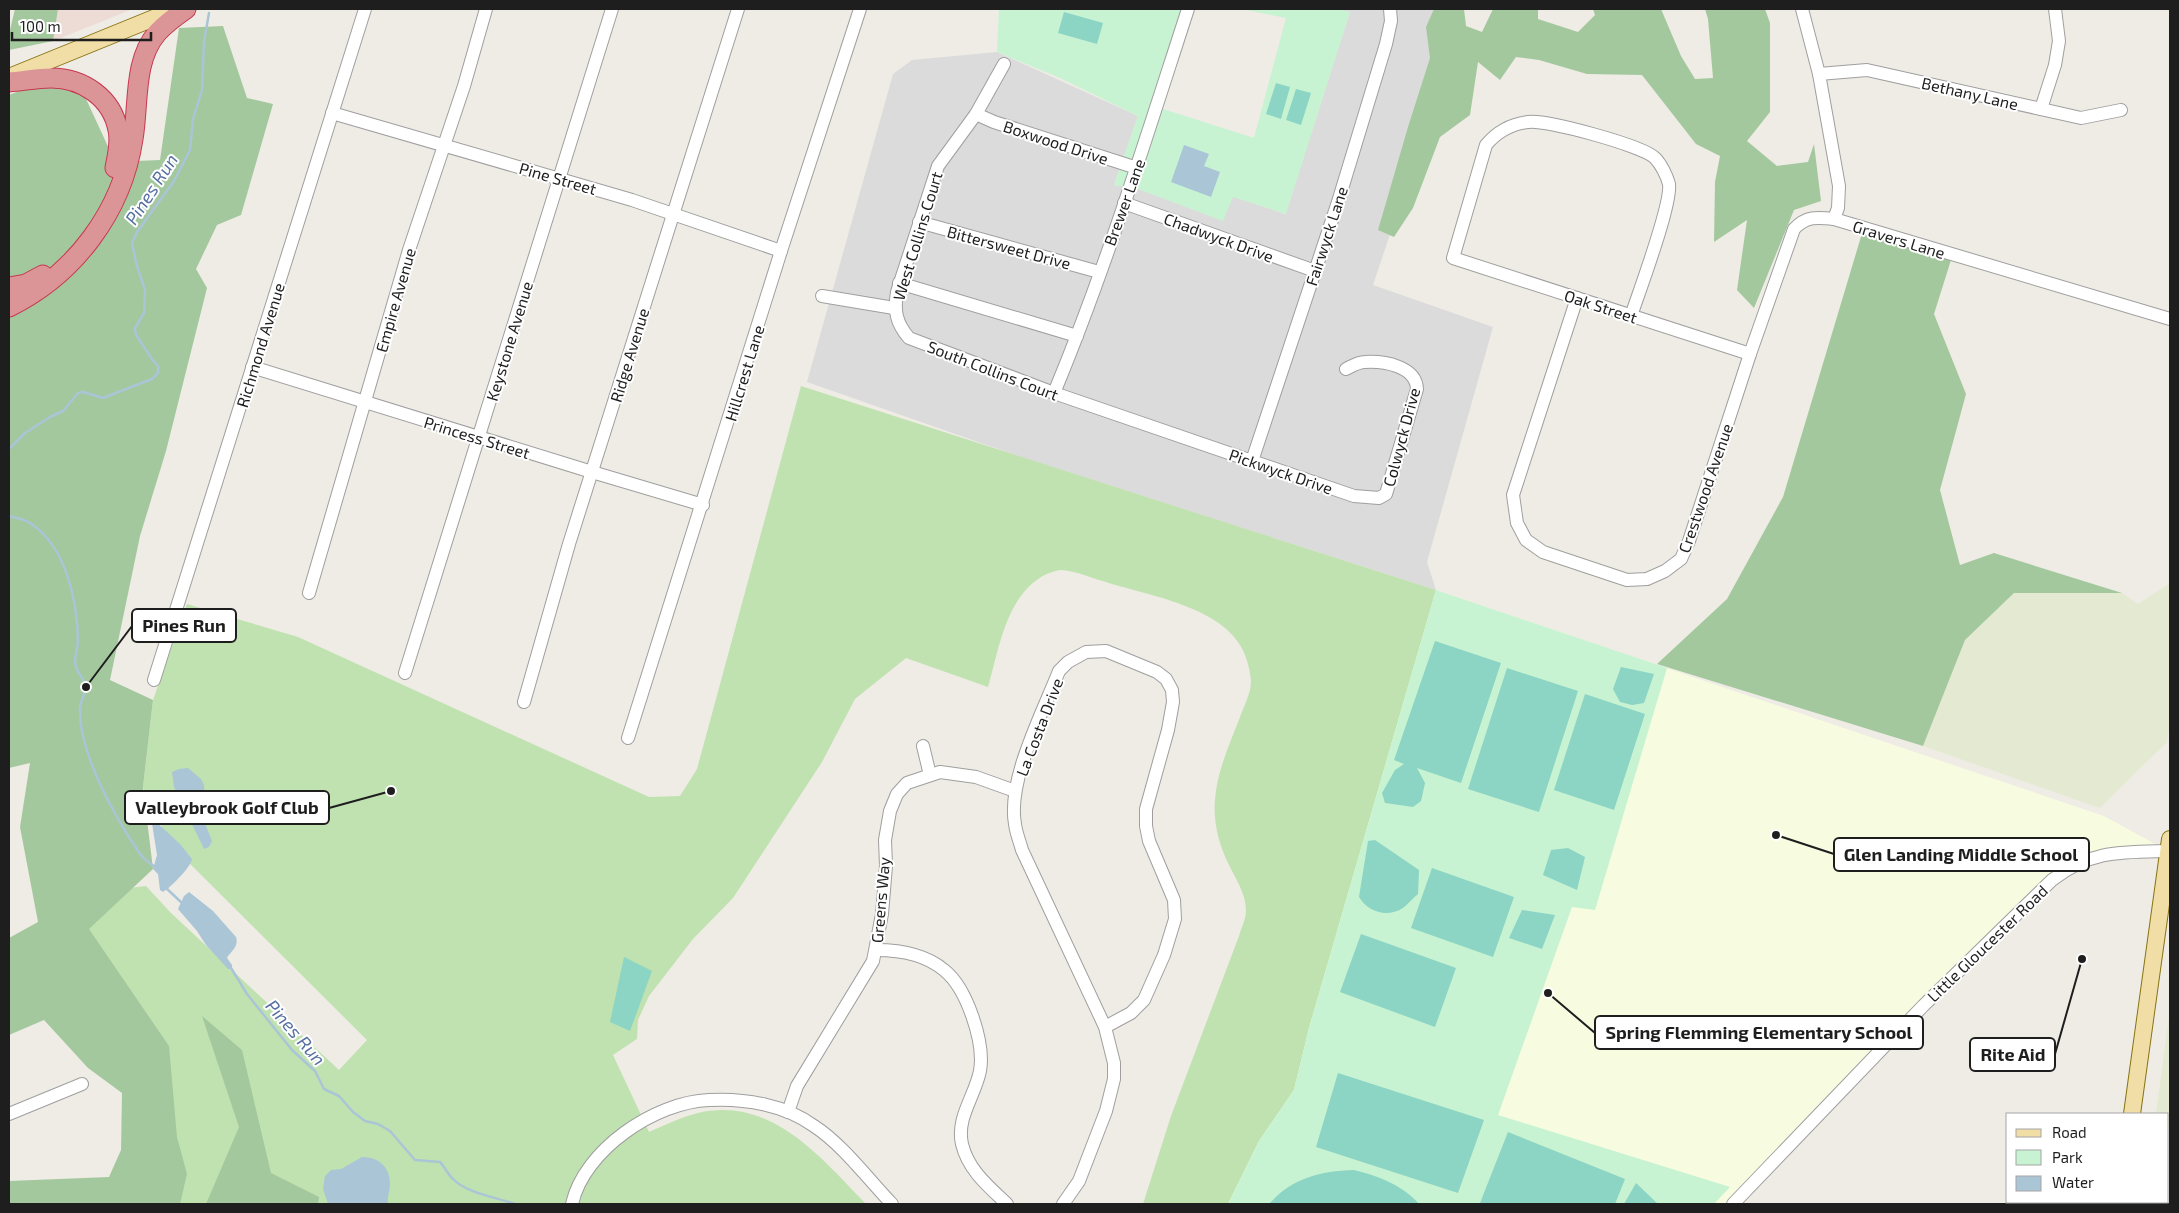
<svg xmlns="http://www.w3.org/2000/svg" width="2179" height="1213" font-family="'Exo 2',sans-serif">
  <rect width="100%" height="100%" fill="#eeece5"/>
  <!-- residential -->
  <path fill="#dcdbdb" d="M1336,9H1451L1457,35L1373,285L1493,327L1427,562L1436,590L1018,456L807,382L893,74L912,60L997,52L1138,116L1114,185L1138,189L1233,196L1285,214L1350,12Z"/>
  <!-- commercial -->
  <path fill="#eddbd6" d="M58,9H133L53,41Z"/>
  <!-- education -->
  <path fill="#f7fbe0" d="M1436,590L2104,816L2168,851L2113,853L2066,869L1733,1204H1228Z"/>
  <!-- farmland -->
  <g fill="#e4ead2">
    <path d="M2170,583V722L2167,742L2100,808L1923,746L1965,640L2014,593H2122L2138,604Z"/>
    <path d="M2170,1009V1123H2168V1114H2156Z"/>
  </g>
  <!-- grass -->
  <path fill="#c0e2b0" d="M801,386L1436,590L1309,1028L1294,1090L1259,1141L1228,1204H1143L1171,1116L1239,936C1241,928 1246,919 1246,911C1246,893 1236,880 1229,865C1219,845 1213,822 1215,800C1217,771 1230,743 1240,717C1244,706 1251,693 1251,681C1250,669 1246,654 1240,645C1218,607 1148,595 1109,583C1094,579 1077,571 1062,570C1055,570 1046,574 1041,577C1005,600 999,649 988,687L906,658L855,699L822,762L733,898L693,939L649,996L638,1020L637,1039L613,1055L649,1132C665,1125 681,1117 698,1113C772,1096 821,1158 866,1204H145L154,1112L84,943L90,904L113,890L146,886L170,912L339,1070L367,1040L170,844L143,787L153,700L187,604L298,637L649,797L680,796L697,769Z"/>
  <!-- forest -->
  <g fill="#a4c89e">
    <path d="M15,9H58L53,41L9,50V34Z"/>
    <path d="M1434,9H1464L1466,26L1482,32L1493,9H1538V19L1578,32L1595,15L1593,9H1661L1681,56L1695,79L1713,78L1708,19L1705,9H1765L1770,23V112L1747,141L1777,166L1808,162L1814,144L1821,201L1794,210L1754,308L1737,290L1747,220L1714,242L1715,182L1720,156L1696,144L1642,75L1587,74L1539,60L1516,57L1500,80L1478,62L1470,115L1440,137L1413,208L1394,237L1378,230L1408,127L1430,58L1426,27Z"/>
    <path d="M223,26L247,98L273,104L241,215L217,225L196,269L207,288L166,451L140,536L110,680L153,700L143,787L153,869L89,929L169,1046L177,1137L187,1174L180,1204H9V1181L109,1177L121,1150L122,1093L88,1068L44,1020L9,1035V938L38,922L20,827L30,763L9,768V95L69,71L81,88L111,153L136,161L160,160L179,28Z"/>
    <path d="M1863,230L1951,260L1934,314L1966,394L1940,490L1960,565L1994,553L2122,593H2014L1965,640L1923,746L1657,664L1727,599L1783,497Z"/>
    <path d="M202,1016L242,1050L271,1173L319,1197L318,1204H206L239,1127Z"/>
  </g>
  <!-- park -->
  <g fill="#c7f3d2">
    <path d="M999,9H1183L1157,107L1254,138L1286,18L1242,9H1336L1350,12L1286,214L1233,197L1223,221L1138,189L1114,185L1138,116L1060,78L997,52Z"/>
    <path d="M1436,590L1667,668L1595,910L1572,907L1498,1115L1730,1187L1714,1204H1228L1259,1141L1294,1090L1309,1028Z"/>
  </g>
  <!-- pitch -->
  <g fill="#8cd4c4">
    <path d="M1064,12L1103,23L1097,44L1058,33Z"/>
    <path d="M1276,83L1290,87L1281,119L1266,114Z"/>
    <path d="M1296,89L1311,93L1301,125L1286,120Z"/>
    <path d="M1435,641L1501,663L1461,783L1417,768L1425,783L1421,801L1413,807L1385,803L1382,793L1395,770L1404,764L1394,760Z"/>
    <path d="M1621,667L1654,674L1644,703L1632,705L1620,702L1613,689Z"/>
    <path d="M1507,668L1578,691L1539,812L1468,789Z"/>
    <path d="M1585,694L1645,714L1614,810L1554,790Z"/>
    <path d="M1375,840L1419,870L1418,894C1413,898 1408,904 1403,908C1387,918 1368,912 1359,897L1368,841Z"/>
    <path d="M1568,848L1585,857L1577,890L1543,875L1551,850Z"/>
    <path d="M1432,868L1514,897L1493,957L1411,928Z"/>
    <path d="M1522,910L1555,915L1542,949L1509,938Z"/>
    <path d="M1361,934L1456,968L1435,1027L1340,992Z"/>
    <path d="M624,957L652,971L630,1031L610,1022Z"/>
    <path d="M1338,1073L1484,1120L1458,1193L1316,1147Z"/>
    <path d="M1508,1132L1625,1179L1615,1204L1480,1203Z"/>
    <path d="M1354,1170C1379,1176 1402,1185 1419,1204H1269C1292,1178 1320,1171 1354,1170Z"/>
    <path d="M1636,1183L1658,1204H1624Z"/>
  </g>
  <!-- water -->
  <g fill="#aac5d6">
    <path d="M1184,145L1209,154L1204,166L1220,172L1211,197L1171,182Z"/>
    <path d="M188,768L201,779L204,785L206,826L212,841L209,847L204,849L174,787L172,772L179,769Z"/>
    <path d="M151,817L180,844L192,859C191,867 170,888 163,892L160,890L158,874L153,869L157,855Z"/>
    <path d="M189,892L213,911L236,937C239,947 231,951 227,958L232,965V969H228L206,945L197,931L178,909L184,896Z"/>
    <path d="M362,1157C379,1157 390,1167 390,1184C390,1191 387,1197 388,1204H328L323,1189L325,1176L331,1170L341,1169Z"/>
  </g>
  <g fill="none" stroke-linecap="round" stroke-linejoin="round">
    <!-- stream -->
    <g stroke="#aac5d6" stroke-width="2.5">
      <path d="M9,449L25,433L50,417L63,411L78,393L83,392L103,398L152,379L158,373V366L152,359L136,335L135,328L144,313L145,290L136,263L132,243L137,232L174,181L190,150L193,119L202,90L204,42L209,13"/>
      <path d="M9,516C16,518 24,519 30,523C66,546 77,600 78,640C78,647 75,655 75,663C76,672 84,678 86,687C85,695 80,701 80,709C79,754 115,817 140,854C144,860 152,864 157,869"/>
      <path d="M165,887L183,904"/>
      <path d="M231,968L247,994L292,1050L315,1071L324,1089L339,1096L353,1112L365,1121L378,1124L390,1131L415,1160L440,1162C445,1167 447,1173 452,1178C467,1194 496,1197 515,1204"/>
    </g>
    <defs>
      <g id="minor">
        <path d="M1802,9L1819,74L1839,186L1838,208L1834,219"/>
        <path d="M1004,64L976,114L938,166L897,292C894,311 896,323 909,338L1054,393L1354,496L1379,498L1386,494L1417,389C1416,366 1384,361 1365,362C1358,362 1352,366 1346,369"/>
        <path d="M1819,74L1867,70L2081,118L2121,110"/>
        <path d="M2041,109L2055,65L2059,41L2055,9"/>
        <path d="M332,113L632,200L781,251"/>
        <path d="M976,114L994,122L1137,168"/>
        <path d="M1124,203L1315,271"/>
        <path d="M919,222L1099,272"/>
        <path d="M899,283L1077,336"/>
        <path d="M822,296L894,308"/>
        <path d="M1577,298L1513,495L1517,523L1526,540L1543,552L1627,580L1647,579L1665,571L1681,559L1689,541L1750,354L1794,229C1806,216 1817,217 1834,219L2170,319"/>
        <path d="M1631,316C1639,292 1672,204 1669,184C1667,176 1661,164 1655,158C1644,146 1545,119 1528,122C1511,124 1496,133 1486,145L1453,258L1750,354"/>
        <path d="M252,367L592,472L703,505"/>
        <path d="M1054,393C1106,268 1146,138 1188,9"/>
        <path d="M1252,461L1338,202L1386,44L1391,21L1390,9"/>
        <path d="M309,593L409,250L464,86L486,9"/>
        <path d="M405,673L612,9"/>
        <path d="M154,680L365,9"/>
        <path d="M524,702L569,544L738,9"/>
        <path d="M628,738L781,251L860,9"/>
        <path d="M923,746L930,775"/>
        <path d="M876,950C900,950 925,954 944,970C967,988 985,1043 980,1071C975,1096 956,1118 962,1144C968,1170 989,1187 1007,1204"/>
        <path d="M788,1112L797,1086L873,961L882,914L886,866L885,840L890,811L897,794L907,783L940,772L976,777L1015,791"/>
        <path d="M9,1114L82,1084"/>
        <path d="M572,1204C584,1150 655,1102 709,1100C745,1098 785,1105 814,1126C842,1144 869,1180 892,1204"/>
        <path d="M1063,1204L1079,1181L1106,1111L1114,1079V1063L1105,1027L1022,850C1020,842 1016,833 1015,824C1007,780 1043,712 1059,671L1068,662L1086,652L1106,651L1157,672L1166,679L1172,690L1173,702L1168,730L1146,809V826L1149,841L1174,900L1175,919L1164,955L1144,1000L1131,1013L1105,1027"/>
        <path d="M1733,1204L1923,1006L2052,880C2091,850 2121,852 2168,851"/>
      </g>
      <g id="major">
        <path d="M9,77L176,9"/>
        <path d="M2132,1114L2170,839"/>
        <path d="M2122,1204V1202"/>
      </g>
      <g id="highway">
        <path d="M9,82C23,81 37,78 51,78C83,78 112,98 118,130C121,143 117,156 115,168"/>
        <path d="M9,287L26,284L43,275"/>
        <path d="M9,307C74,275 122,212 133,139C139,105 133,61 157,33C165,24 176,16 186,9"/>
      </g>
    </defs>
    <!-- minor casing -->
    <use href="#minor" stroke="#9f9f9f" stroke-width="14"/>
    <!-- major casing -->
    <use href="#major" stroke="#877411" stroke-width="18"/>
    <!-- highway casing -->
    <use href="#highway" stroke="#c63851" stroke-width="21"/>
    <!-- minor -->
    <use href="#minor" stroke="#fff" stroke-width="12"/>
    <!-- major -->
    <use href="#major" stroke="#f1dda6" stroke-width="16"/>
    <!-- highway -->
    <use href="#highway" stroke="#dc9596" stroke-width="19"/>
  </g>
  <g text-anchor="middle" dominant-baseline="central" stroke-width="4" stroke-linejoin="round" paint-order="stroke">
    <!-- street labels -->
    <g font-size="16" fill="#1e1e1e" stroke="#fff">
      <text transform="translate(1970 93) rotate(13)">Bethany Lane</text>
      <text transform="translate(1056 142) rotate(18)">Boxwood Drive</text>
      <text transform="translate(558 178) rotate(16)">Pine Street</text>
      <text transform="translate(1124 202) rotate(-70)">Brewer Lane</text>
      <text transform="translate(917 236) rotate(-73)">West Collins Court</text>
      <text transform="translate(1326 236) rotate(-72)">Fairwyck Lane</text>
      <text transform="translate(1219 237) rotate(20)">Chadwyck Drive</text>
      <text transform="translate(1899 239) rotate(17)">Gravers Lane</text>
      <text transform="translate(1009 247) rotate(15)">Bittersweet Drive</text>
      <text transform="translate(395 300) rotate(-74)">Empire Avenue</text>
      <text transform="translate(1601 306) rotate(18)">Oak Street</text>
      <text transform="translate(509 341) rotate(-73)">Keystone Avenue</text>
      <text transform="translate(260 345) rotate(-73)">Richmond Avenue</text>
      <text transform="translate(629 355) rotate(-73)">Ridge Avenue</text>
      <text transform="translate(993 370) rotate(21)">South Collins Court</text>
      <text transform="translate(744 373) rotate(-73)">Hillcrest Lane</text>
      <text transform="translate(477 437) rotate(17)">Princess Street</text>
      <text transform="translate(1401 437) rotate(-75)">Colwyck Drive</text>
      <text transform="translate(1281 471) rotate(19)">Pickwyck Drive</text>
      <text transform="translate(1705 488) rotate(-71)">Crestwood Avenue</text>
      <text transform="translate(1039 727) rotate(-69)">La Costa Drive</text>
      <text transform="translate(880 900) rotate(-85)">Greens Way</text>
      <text transform="translate(1987 943) rotate(-44)">Little Gloucester Road</text>
    </g>
    <!-- water labels -->
    <g font-size="18" font-style="italic" fill="#556fa2" stroke="#fff">
      <text transform="translate(151 189) rotate(-57)">Pines Run</text>
      <text transform="translate(296 1032) rotate(49)">Pines Run</text>
    </g>
  </g>
  <!-- callouts -->
  <path fill="none" stroke="#1e1e1e" stroke-width="2" d="M86 687L132 626M391 791L329 808M1776 835L1834 854M1548 993L1595 1033M2082 959L2055 1054"/>
  <g fill="#1e1e1e" stroke="#fff" stroke-width="2">
    <circle cx="86" cy="687" r="5"/>
    <circle cx="391" cy="791" r="5"/>
    <circle cx="1776" cy="835" r="5"/>
    <circle cx="1548" cy="993" r="5"/>
    <circle cx="2082" cy="959" r="5"/>
  </g>
  <g fill="#fff" stroke="#1e1e1e" stroke-width="2">
    <rect x="132" y="609" width="104" height="33" rx="5"/>
    <rect x="125" y="791" width="204" height="33" rx="5"/>
    <rect x="1834" y="838" width="255" height="33" rx="5"/>
    <rect x="1595" y="1016" width="328" height="33" rx="5"/>
    <rect x="1970" y="1038" width="85" height="33" rx="5"/>
  </g>
  <g font-size="18" text-anchor="middle" font-weight="bold" fill="#1e1e1e">
    <text x="184" y="632">Pines Run</text>
    <text x="227" y="814">Valleybrook Golf Club</text>
    <text x="1961" y="861">Glen Landing Middle School</text>
    <text x="1759" y="1039">Spring Flemming Elementary School</text>
    <text x="2013" y="1061">Rite Aid</text>
  </g>
  <!-- border -->
  <rect width="2179" height="1213" fill="none" stroke="#1e1e1e" stroke-width="20"/>
  <!-- legend -->
  <rect x="2006" y="1113" width="162" height="90" fill="#ffffff" stroke="#a5a5a5"/>
  <rect x="2016" y="1129" width="25" height="8" fill="#f1dda6" stroke="#a5a5a5"/>
  <text x="2052" y="1138" font-size="15" fill="#1e1e1e">Road</text>
  <rect x="2016" y="1150" width="25" height="15" fill="#c7f3d2" stroke="#a5a5a5"/>
  <text x="2052" y="1163" font-size="15" fill="#1e1e1e">Park</text>
  <rect x="2016" y="1176" width="25" height="15" fill="#aac5d6" stroke="#a5a5a5"/>
  <text x="2052" y="1188" font-size="15" fill="#1e1e1e">Water</text>
  <!-- scale -->
  <path d="M12 32v8h139v-8" fill="none" stroke="#1e1e1e" stroke-width="2.5"/>
  <text x="20" y="32" font-size="15" fill="#1e1e1e" stroke="#ffffff" stroke-width="4" paint-order="stroke">100 m</text>
</svg>
